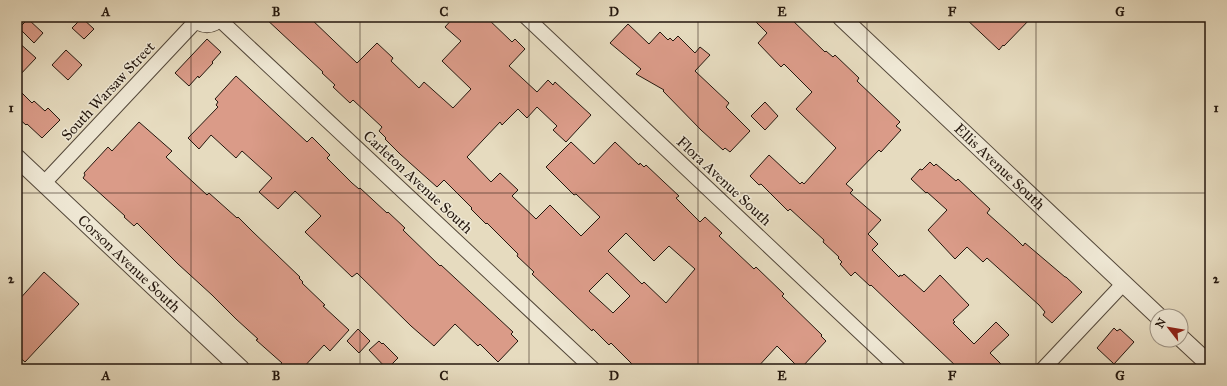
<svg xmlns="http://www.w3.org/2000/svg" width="1227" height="386" font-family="'IM FELL Great Primer',serif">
  <rect width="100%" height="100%" fill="#e6dbbf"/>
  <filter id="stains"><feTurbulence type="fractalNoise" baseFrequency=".005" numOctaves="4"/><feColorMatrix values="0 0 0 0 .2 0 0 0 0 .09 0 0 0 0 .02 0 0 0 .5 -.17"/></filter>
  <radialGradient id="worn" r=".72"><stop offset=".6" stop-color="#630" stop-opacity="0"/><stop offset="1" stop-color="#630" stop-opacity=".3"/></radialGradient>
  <!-- building -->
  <g fill="#da9b88" stroke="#24170e" fill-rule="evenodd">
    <path d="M264,17H309L357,63L377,43L393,58L391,61L419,88L424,82L453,108L471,89L442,61L461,41L445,27L454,17H486L512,42L515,39L525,49L509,66L537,92L548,80L553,85L555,82L591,115L566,142L553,130L557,126L537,107L527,118L518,109L502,125L500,122L467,157L491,182L500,173L518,190L512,196L536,219L550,205L581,236L600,217L576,194L574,195L546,167L571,142L594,164L615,142L639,165L640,163L644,167L646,165L664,182L679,196L676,198L700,222L705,217L722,233L719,236L754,269L756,267L784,294L782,296L822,335L821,336L826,341L803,366L799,368L777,346L756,369H637L611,343L609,345L593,329L592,331L532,274L534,272L517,256L518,254L487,223L486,224L471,209L472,208L444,180L437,187L400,154L385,139L386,138L379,131L382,127L353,100L350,103L333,87L335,85L322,73L323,72ZM626,233L654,261L669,246L695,269L666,303L644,282L642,284L608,251ZM607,273L630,296L613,313L589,291Z"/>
    <path d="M751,17H789L825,52L826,51L833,57L835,55L859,78L857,81L900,122L896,126L901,130L881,152L879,150L846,184L853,190L850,193L881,220L868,234L878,244L872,250L899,277L900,275L902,276L904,274L924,292L940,275L969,305L953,320L955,322L953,323L974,344L996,322L1009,335L990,353L1006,369H959L871,285L870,286L855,272L851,276L840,264L842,262L838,258L839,257L823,242L824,240L790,209L788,211L761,184L759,185L750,176L769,155L800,184L802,182L804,184L836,148L796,109L812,92L784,64L781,67L758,43L767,33Z"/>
    <path d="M964,17H1032L1004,46L1003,45L999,50Z"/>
    <path d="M82,18L94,29L84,39L72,28Z"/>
    <path d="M28,19L43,33L34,43L19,28Z"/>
    <path d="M628,24L649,44L660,32L668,40L670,38L673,41L678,36L695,53L700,47L710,55L695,71L729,103L726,107L750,131L730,152L725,148L723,150L701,130L663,91L664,90L636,74L641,69L610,43Z"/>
    <path d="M207,39L221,52L212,62L213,63L199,78L198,76L189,86L175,73Z"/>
    <path d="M17,41L36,58L17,78Z"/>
    <path d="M66,50L82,65L68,80L52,65Z"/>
    <path d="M236,76L307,142L312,137L330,155L327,158L352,183L359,189L360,188L387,213L388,212L405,228L403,230L440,266L441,265L513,332L511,334L518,341L498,362L480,344L478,346L455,324L434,346L411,326L357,273L352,277L305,232L321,216L295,191L278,209L259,192L272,178L242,151L236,158L211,135L199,149L188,138L218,107L216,105L218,102L215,99Z"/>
    <path d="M17,88L32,103L34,101L45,111L48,108L60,120L42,138L27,124L26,125L17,117Z"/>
    <path d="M765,102L778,116L765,130L751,116Z"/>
    <path d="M139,122L172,151L166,157L207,195L209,193L237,218L238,217L253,232L300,277L299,278L303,282L302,283L325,305L323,306L349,330L330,351L324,345L302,369H276L282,363L256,340L258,339L236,319L212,295L178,264L137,223L134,226L124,217L125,216L83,178L85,175L84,173L108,147L112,151Z"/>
    <path d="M930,162L934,166L936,164L956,181L958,179L990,209L987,213L1016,239L1023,246L1025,243L1065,277H1066L1082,292L1052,323L1043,315L1045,312L1039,305L987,258L983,262L967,247L955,259L928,230L947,210L927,192L926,193L911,179L920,169L922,170Z"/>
    <path d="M44,272L79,304L25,362L17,355V302Z"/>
    <path d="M1114,328L1117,331L1120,329L1134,342L1114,364L1097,348Z"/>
    <path d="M358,329L370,341L359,353L347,341Z"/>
    <path d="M379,341L382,344L383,343L398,358L387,369L369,350Z"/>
  </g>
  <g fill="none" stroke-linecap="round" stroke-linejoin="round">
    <defs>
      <g id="minor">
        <path d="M192,17C201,28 213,28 222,17"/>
        <path d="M526,17L899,369"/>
        <path d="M220,20L593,369"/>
        <path d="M44,183L196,21"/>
        <path d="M1043,369L1123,284"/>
      </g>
      <g id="tertiary">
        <path id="s1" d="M841,17L1158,316"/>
        <path id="s2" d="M17,158L241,369"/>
        <path d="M1181,338L1210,365"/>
      </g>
    </defs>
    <!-- minor casing -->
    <use href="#minor" stroke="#54483a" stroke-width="16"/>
    <!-- tertiary casing -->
    <use href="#tertiary" stroke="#54483a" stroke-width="19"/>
    <!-- minor -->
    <use href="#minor" stroke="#efe8d5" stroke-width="14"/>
    <!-- tertiary -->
    <use href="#tertiary" stroke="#efe8d5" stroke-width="17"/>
  </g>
  <!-- grid -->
  <path fill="none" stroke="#24170e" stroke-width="1" stroke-opacity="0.55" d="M191,17V369M360,17V369M529,17V369M698,17V369M867,17V369M1036,17V369M17,193H1210"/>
  <g text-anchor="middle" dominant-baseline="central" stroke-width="3" stroke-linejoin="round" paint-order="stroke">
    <!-- street labels -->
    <g font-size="15" fill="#24170e" stroke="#efe8d5">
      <text transform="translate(108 91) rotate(-47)">South Warsaw Street</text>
      <text stroke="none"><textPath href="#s1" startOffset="218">Ellis Avenue South</textPath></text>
      <text transform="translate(724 181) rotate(43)">Flora Avenue South</text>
      <text transform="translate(418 182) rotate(43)">Carleton Avenue South</text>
      <text stroke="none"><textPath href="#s2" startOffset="154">Corson Avenue South</textPath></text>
    </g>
  </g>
  <!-- margin -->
  <rect width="1227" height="386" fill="none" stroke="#e6dbbf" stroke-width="44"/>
  <!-- north arrow -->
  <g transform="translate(1169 328) rotate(301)"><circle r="19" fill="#efe8d5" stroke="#9e9485"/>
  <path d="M0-3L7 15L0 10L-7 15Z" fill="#8f2418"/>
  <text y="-6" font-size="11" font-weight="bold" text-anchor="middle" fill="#24170e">N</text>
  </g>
  <rect x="22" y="22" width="1183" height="342" fill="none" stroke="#24170e" stroke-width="1.5"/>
  <g font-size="13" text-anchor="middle" font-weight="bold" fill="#24170e">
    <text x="106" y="16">A</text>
    <text x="276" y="16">B</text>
    <text x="444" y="16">C</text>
    <text x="614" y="16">D</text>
    <text x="782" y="16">E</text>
    <text x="952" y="16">F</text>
    <text x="1120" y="16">G</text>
    <text x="11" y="112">1</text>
    <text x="1216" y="112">1</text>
    <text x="11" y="283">2</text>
    <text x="1216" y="283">2</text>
    <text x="106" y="380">A</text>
    <text x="276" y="380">B</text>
    <text x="444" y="380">C</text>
    <text x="614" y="380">D</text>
    <text x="782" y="380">E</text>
    <text x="952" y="380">F</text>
    <text x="1120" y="380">G</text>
  </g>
  <rect width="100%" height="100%" filter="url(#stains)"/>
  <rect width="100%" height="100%" fill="url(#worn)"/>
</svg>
